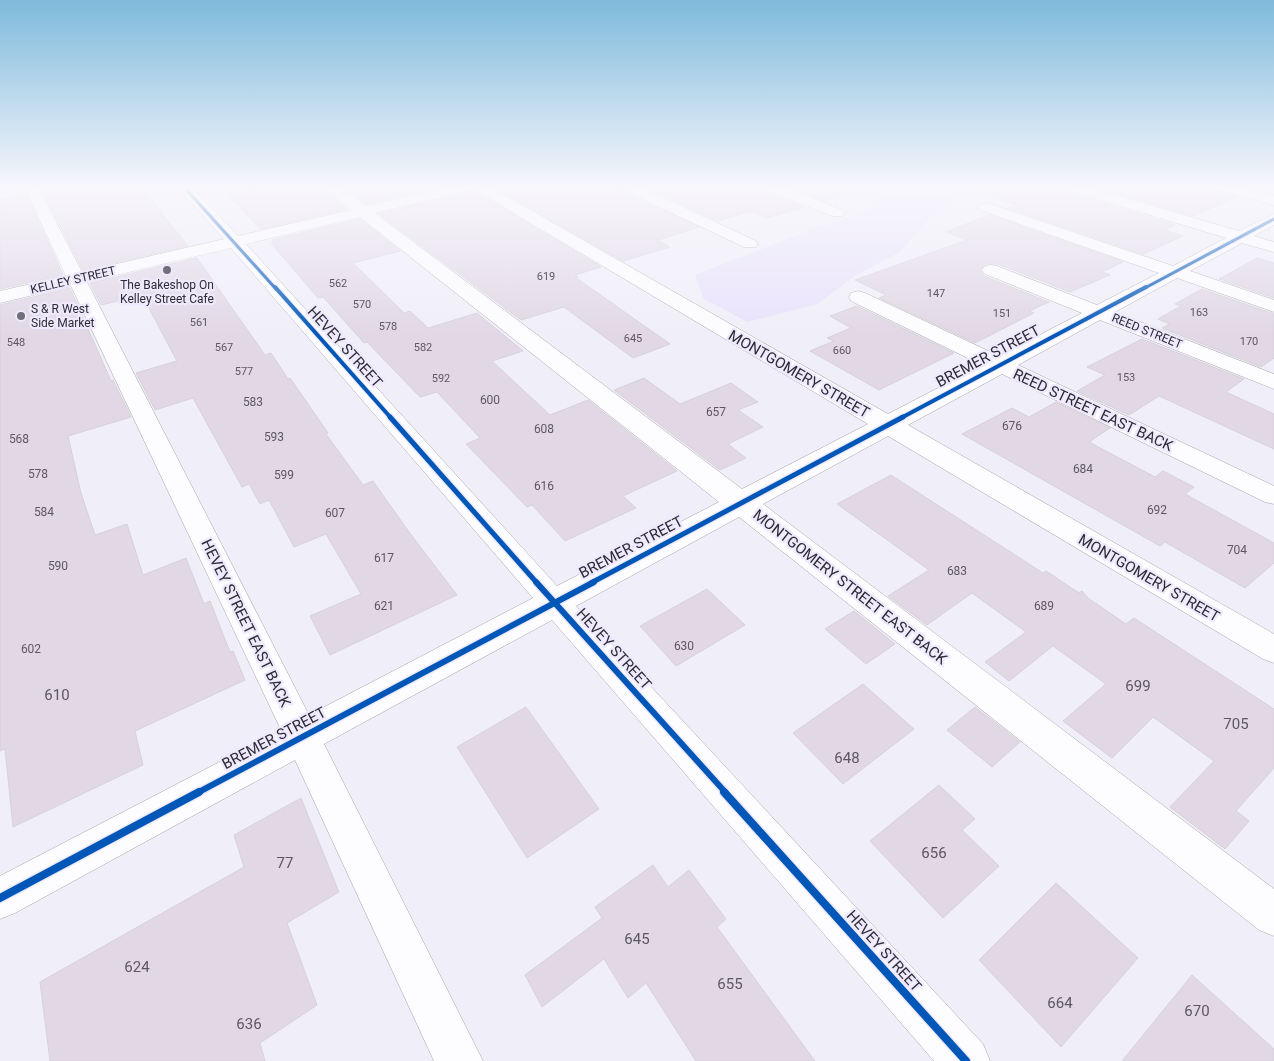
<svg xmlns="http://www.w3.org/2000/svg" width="1274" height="1061" font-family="Roboto,sans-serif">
  <rect width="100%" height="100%" fill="#f0eef8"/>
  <!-- green -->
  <path fill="#e8e2fb" d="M889,187H928L942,190L956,202L932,215L900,252L856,275L818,304L747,322L703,298L695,275L820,226L867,212Z"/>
  <!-- building -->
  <g fill="#e1d7e5" stroke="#d6d2d9">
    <path d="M73,187H141L188,246L83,270L43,192Z"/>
    <path d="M220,187H322L347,209L261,229Z"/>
    <path d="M343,187H443L366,204Z"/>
    <path d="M493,187H620L623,192L699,227L658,240L670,247L623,261Z"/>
    <path d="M644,187H763L766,192L805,207L767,218L751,211L718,221Z"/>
    <path d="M788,187H846L848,195L825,201Z"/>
    <path d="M976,187H1064L1067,192L1175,225L1164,230L1183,236L1143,254L1008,208L1016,205L975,191Z"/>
    <path d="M1093,187H1213L1217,192L1236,197L1194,216Z"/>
    <path d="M474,191L601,267L575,275L578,277H575L670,344L633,358L564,307L521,320L379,214Z"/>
    <path d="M26,195L63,275L0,289V200Z"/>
    <path d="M989,215L1123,262L1102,272L1110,275L1070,292L998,264H985L980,270L984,276L1049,302L1029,311L1034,313L975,343L879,298L886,295L855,280L967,240L946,232Z"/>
    <path d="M360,219L400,251L353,263L404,313L410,311L428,328L477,313L523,351L492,361L550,415L588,400L677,471L623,496L636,508L565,541L532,505L527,507L466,444L480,438L437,392L420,397L367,342L364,343L323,297L318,298L271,243L273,242L272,240Z"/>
    <path d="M197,258L265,355L271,353L288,379L290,378L328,433L326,434L363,485L373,481L409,532L457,595L330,655L310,616L361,594L326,534L294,547L269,500L260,504L249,484L242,487L193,398L155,410L136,373L177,361L142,295L101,305L90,283Z"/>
    <path d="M1257,258L1274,263V298L1219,279Z"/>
    <path d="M70,288L111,381L113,380L131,417L68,436L81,493L95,535L127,524L143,575L186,558L204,604L210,601L230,652L233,651L245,680L135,731L143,765L13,827L5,749L0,751V305Z"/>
    <path d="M1202,289L1274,314V358L1261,367L1162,328L1170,324L1158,319L1181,306L1175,304Z"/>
    <path d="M857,306L954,353L879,390L810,351L834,341L827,338L851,328L830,316Z"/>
    <path d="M1142,339L1244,379L1226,392L1274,414V449L1159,396L1129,415L1077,391L1105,375L1087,367Z"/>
    <path d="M644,378L680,404L731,383L758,402L738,410L763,427L728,444L746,458L720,470L614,390Z"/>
    <path d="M1056,402L1110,428L1089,442L1155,477L1163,471L1194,487L1185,494L1274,543V563L1245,588L1165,542L1160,546L962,434L1012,408L1029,417Z"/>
    <path d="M891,475L1043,573L1046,571L1079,593L1082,591L1088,598L1126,624L1134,618L1274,709V768L1236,811L1249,821L1225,849L1170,807L1214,761L1153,717L1112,758L1063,721L1106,684L1053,646L1009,681L985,662L1026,632L972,593L927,625L888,596L929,570L837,504Z"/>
    <path d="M707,589L745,625L676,666L640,626Z"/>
    <path d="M854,611L895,644L866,664L825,629Z"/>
    <path d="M863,684L914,729L843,784L793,733Z"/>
    <path d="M526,707L599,809L527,858L457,747Z"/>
    <path d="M975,707L1020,742L992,767L947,730Z"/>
    <path d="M939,785L975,819L962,830L999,866L943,918L870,841Z"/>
    <path d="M301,798L339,892L287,923L317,1005L260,1043L265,1061H50L40,982L244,867L234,835Z"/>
    <path d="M653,865L668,887L689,870L726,919L717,927L815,1061H696L646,983L628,998L604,959L542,1007L525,975L602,918L595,907Z"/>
    <path d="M1056,883L1138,958L1061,1047L979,960Z"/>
    <path d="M1192,975L1274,1049V1061H1122Z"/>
  </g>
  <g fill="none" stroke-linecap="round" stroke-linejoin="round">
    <defs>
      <g id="minor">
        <path d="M24,187H38L82,272L224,239L177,187H192L238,236L351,210L324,187H340L366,206L450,187H490L888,414L982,365L851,301L849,297L851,293L858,291L865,293L999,356L1082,313L985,274L982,270L985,266L991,265L997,266L1097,305L1159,273L980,210L978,207L980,204H990L1173,266L1226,238L1068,190L1066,187H1087L1239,231L1274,214V225L1254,236L1274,242V252L1242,243L1190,271L1274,300V312L1177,278L1115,312L1274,374V389L1100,320L1018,365L1274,486V504L1265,502L1002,374L908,425L1274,634V663L1263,659L888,436L763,504L1274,889V936L1259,930L739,517L576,606L983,1044L990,1061H934L552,620L324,744L483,1061H434L295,760L15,913L0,919V876L281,730L71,286L0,303V291L66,276ZM474,188L475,190L868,424L742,489L375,213L472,190ZM360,217L719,502L557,586L246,244ZM231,248L533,598L309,715L87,282Z"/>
        <path d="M622,187H640L756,241L758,244L756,247H744L624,190Z"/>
        <path d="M765,187H784L842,210L845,213L842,216H832L767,190Z"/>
        <path d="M1215,187H1237L1274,196V205L1217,190Z"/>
      </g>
    </defs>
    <!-- minor casing -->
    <use href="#minor" stroke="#a6a4ac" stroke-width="1"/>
    <!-- minor -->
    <use href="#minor" fill="#fdfcfe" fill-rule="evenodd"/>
    <defs>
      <g id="cycleway-far4">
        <path d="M184,187L276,289"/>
        <path d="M1143,289L1274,219"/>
      </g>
      <g id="cycleway-far3">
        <path d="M275,287L391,418"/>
        <path d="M901,418L1146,287"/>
      </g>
      <g id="cycleway-far2">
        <path d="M390,417L537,583"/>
        <path d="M591,583L903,417"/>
      </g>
      <g id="cycleway-far1">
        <path d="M536,582L726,793"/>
        <path d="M197,793L594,582"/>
      </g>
      <g id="cycleway">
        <path d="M724,792L966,1061"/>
        <path d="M0,898L199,792"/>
      </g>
    </defs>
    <!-- cycleway-far4 casing -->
    <use href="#cycleway-far4" stroke="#eee9fd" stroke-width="5"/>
    <!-- cycleway-far3 casing -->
    <use href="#cycleway-far3" stroke="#eee9fd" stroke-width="6"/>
    <!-- cycleway-far2 casing -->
    <use href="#cycleway-far2" stroke="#eee9fd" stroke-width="8"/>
    <!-- cycleway-far1 casing -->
    <use href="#cycleway-far1" stroke="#eee9fd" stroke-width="9"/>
    <!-- cycleway casing -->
    <use href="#cycleway" stroke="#eee9fd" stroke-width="11"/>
    <!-- cycleway-far4 -->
    <use href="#cycleway-far4" stroke="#0057b8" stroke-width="3"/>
    <!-- cycleway-far3 -->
    <use href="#cycleway-far3" stroke="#0057b8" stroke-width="4"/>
    <!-- cycleway-far2 -->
    <use href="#cycleway-far2" stroke="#0057b8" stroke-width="5"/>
    <!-- cycleway-far1 -->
    <use href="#cycleway-far1" stroke="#0057b8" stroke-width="6"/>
    <!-- cycleway -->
    <use href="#cycleway" stroke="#0057b8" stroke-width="8"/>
  </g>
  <!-- sky -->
  <linearGradient id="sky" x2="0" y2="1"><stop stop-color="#7dbadc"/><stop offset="0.56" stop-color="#f8f7fc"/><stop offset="1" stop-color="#f8f7fc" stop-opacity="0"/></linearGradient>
  <rect width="1274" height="335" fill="url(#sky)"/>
  <!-- markers -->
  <g fill="#716f78" stroke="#eee9fd" stroke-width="2">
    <circle cx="167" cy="270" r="5"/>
    <circle cx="21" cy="316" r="5"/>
  </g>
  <g text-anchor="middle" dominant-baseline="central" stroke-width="4.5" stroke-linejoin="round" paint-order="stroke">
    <!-- far-number labels -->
    <g font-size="11" fill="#5c5861">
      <text x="546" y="276">619</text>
      <text x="338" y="283">562</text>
      <text x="936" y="293">147</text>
      <text x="362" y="304">570</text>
      <text x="1199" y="312">163</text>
      <text x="1002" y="313">151</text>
      <text x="199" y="322">561</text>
      <text x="388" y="326">578</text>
      <text x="633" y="338">645</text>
      <text x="1249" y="341">170</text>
      <text x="16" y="342">548</text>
      <text x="224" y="347">567</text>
      <text x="423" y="347">582</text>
      <text x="842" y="350">660</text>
      <text x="244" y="371">577</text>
      <text x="1126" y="377">153</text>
      <text x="441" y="378">592</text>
    </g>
    <!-- far-street labels -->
    <g font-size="12" fill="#2d2b33" stroke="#eee9fd">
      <text transform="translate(73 280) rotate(-13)">KELLEY STREET</text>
      <text transform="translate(1147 331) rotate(22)">REED STREET</text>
    </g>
    <!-- far-poi labels -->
    <g font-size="12" fill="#2d2b33" stroke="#eee9fd">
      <text x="167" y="285">The Bakeshop On<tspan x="167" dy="14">Kelley Street Cafe</tspan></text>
      <text x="31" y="309" text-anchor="start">S &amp; R West<tspan x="31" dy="14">Side Market</tspan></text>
    </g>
    <!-- number labels -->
    <g font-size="12" fill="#5c5861">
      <text x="490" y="400">600</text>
      <text x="253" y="402">583</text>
      <text x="716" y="412">657</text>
      <text x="1012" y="426">676</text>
      <text x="544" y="429">608</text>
      <text x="274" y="437">593</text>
      <text x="19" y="439">568</text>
      <text x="1083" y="469">684</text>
      <text x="38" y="474">578</text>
      <text x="284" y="475">599</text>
      <text x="544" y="486">616</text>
      <text x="1157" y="510">692</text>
      <text x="44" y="512">584</text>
      <text x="335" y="513">607</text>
      <text x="1237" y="550">704</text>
      <text x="384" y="558">617</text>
      <text x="58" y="566">590</text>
      <text x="957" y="571">683</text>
      <text x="384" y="606">621</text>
      <text x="1044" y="606">689</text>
      <text x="684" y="646">630</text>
      <text x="31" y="649">602</text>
    </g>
    <!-- street labels -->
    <g font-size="15" fill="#2d2b33" stroke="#eee9fd">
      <text transform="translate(345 347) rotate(48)">HEVEY STREET</text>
      <text transform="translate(988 356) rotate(-28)">BREMER STREET</text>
      <text transform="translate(799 374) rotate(30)">MONTGOMERY STREET</text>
      <text transform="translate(1093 410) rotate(25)">REED STREET EAST BACK</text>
      <text transform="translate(631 547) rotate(-28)">BREMER STREET</text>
      <text transform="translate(1149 578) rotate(30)">MONTGOMERY STREET</text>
      <text transform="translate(850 587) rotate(38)">MONTGOMERY STREET EAST BACK</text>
      <text transform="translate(246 623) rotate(64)">HEVEY STREET EAST BACK</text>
      <text transform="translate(614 649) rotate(48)">HEVEY STREET</text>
      <text transform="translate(274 738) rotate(-28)">BREMER STREET</text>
      <text transform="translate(884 951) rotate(48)">HEVEY STREET</text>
    </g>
    <!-- near-number labels -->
    <g font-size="15" fill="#5c5861">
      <text x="1138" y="686">699</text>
      <text x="57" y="695">610</text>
      <text x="1236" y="724">705</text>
      <text x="847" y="758">648</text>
      <text x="934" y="853">656</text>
      <text x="285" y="863">77</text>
      <text x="637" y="939">645</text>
      <text x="137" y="967">624</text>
      <text x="730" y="984">655</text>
      <text x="1060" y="1003">664</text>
      <text x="1197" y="1011">670</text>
      <text x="249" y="1024">636</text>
    </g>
  </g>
</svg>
